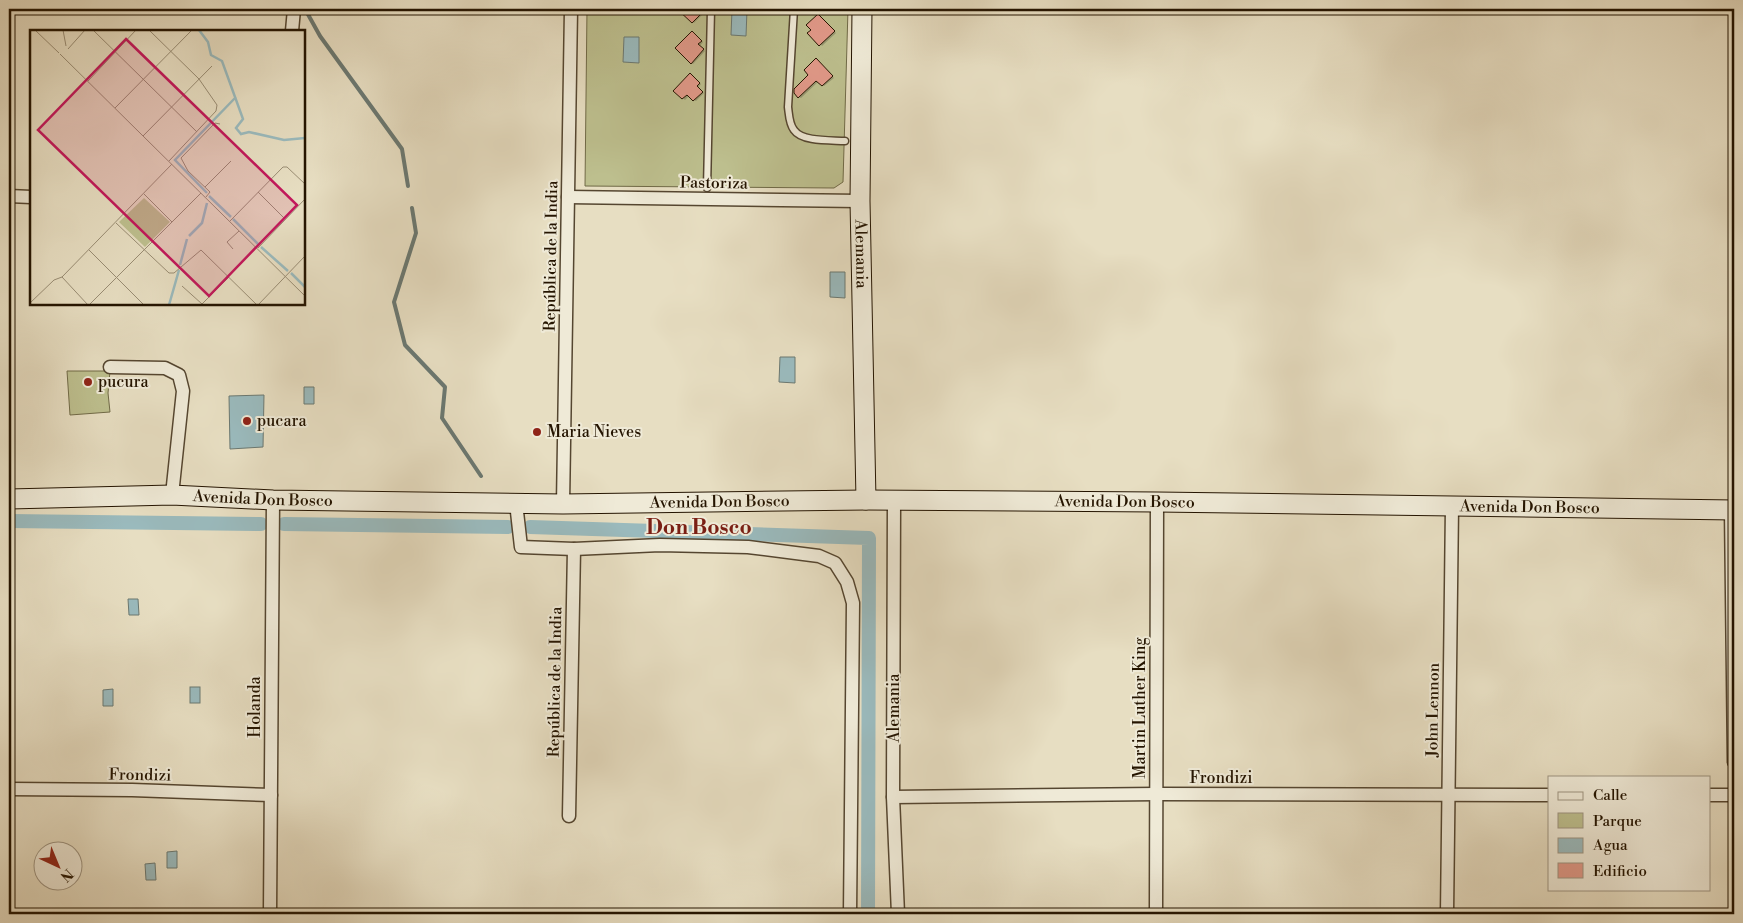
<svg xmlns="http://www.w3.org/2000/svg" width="1743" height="923" font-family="'Libre Bodoni',serif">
  <rect width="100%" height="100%" fill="#e7dec2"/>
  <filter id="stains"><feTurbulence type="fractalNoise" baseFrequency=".004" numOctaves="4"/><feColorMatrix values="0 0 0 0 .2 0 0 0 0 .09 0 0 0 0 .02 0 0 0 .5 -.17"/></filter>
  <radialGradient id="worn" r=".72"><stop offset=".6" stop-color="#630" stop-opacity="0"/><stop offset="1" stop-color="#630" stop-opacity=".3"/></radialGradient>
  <!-- green -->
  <g fill="#bdbf8e" stroke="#706a47">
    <path d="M587,9H848L843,182L834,188L585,186Z"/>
    <path d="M67,371H110L108,393L110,412L70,415Z"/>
  </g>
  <!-- water -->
  <g fill="#9ababd" stroke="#6b7871">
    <path d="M732,10H747L746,36L731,35Z"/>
    <path d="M624,37H639V63L623,62Z"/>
    <path d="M830,272H845V298L830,297Z"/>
    <path d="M780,357H795V383L779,382Z"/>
    <path d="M314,387V404H304V387Z"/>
    <path d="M264,395L263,447L230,449L229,396Z"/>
    <path d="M128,599H138L139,615H129Z"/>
    <rect x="190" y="687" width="10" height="16"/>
    <path d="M113,689V706H103V690Z"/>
    <path d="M177,851V868H167V852Z"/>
    <path d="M155,863L156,880H146L145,864Z"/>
  </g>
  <!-- shadow -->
  <g fill="#0003">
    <path d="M679,9H705L707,10L694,23Z"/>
    <path d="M820,16L836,33L822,46L812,30Z"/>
    <path d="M694,34L703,42L700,46L705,51L693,64L691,63Z"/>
    <path d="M818,61L834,78L824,86L819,81L801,98L799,97Z"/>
    <path d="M692,76L701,84L698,88L704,93L696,101L689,96L685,100L675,91Z"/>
  </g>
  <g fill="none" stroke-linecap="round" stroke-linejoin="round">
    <!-- stream -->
    <g stroke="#6b7871" stroke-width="4">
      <path d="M305,9L320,36L402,149L408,186"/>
      <path d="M412,208L416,233L394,302L405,345L445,387L442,418L481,476"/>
    </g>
    <!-- canal -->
    <g stroke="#9ababd" stroke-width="14">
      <path d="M9,521L261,524"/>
      <path d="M284,524L508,527"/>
      <path d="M530,527L869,538L868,914"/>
    </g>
  </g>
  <!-- building -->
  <g fill="#e19989" stroke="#241400">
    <path d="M677,9H706L692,23Z"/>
    <path d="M818,14L835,31L819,46L807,33L811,30L806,25Z"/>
    <path d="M692,31L702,41L698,44L704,49L691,64L675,48Z"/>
    <path d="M816,58L833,76L822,86L816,81L798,98L794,93V89L808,75L804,70Z"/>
    <path d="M690,73L700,83L697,86L703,92L693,101L687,95L682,99L673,91Z"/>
  </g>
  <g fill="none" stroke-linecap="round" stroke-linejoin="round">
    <defs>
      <g id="lane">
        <path d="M794,9L788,107C789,114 789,124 794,130C802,142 831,140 845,141"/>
        <path d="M707,188L711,9"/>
      </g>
      <g id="street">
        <path d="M292,31L294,9"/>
        <path d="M9,196L31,197"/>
        <path d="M568,197L860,201"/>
        <path d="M110,367L165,368L179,375L183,391L172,495"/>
        <path d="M894,501L893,797L898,914"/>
        <path d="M516,503L521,547L574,549L660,545L748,547L819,556L835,563L847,582L853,603L850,914"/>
        <path d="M563,504L571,9"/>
        <path d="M1731,510L1734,762"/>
        <path d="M9,789L132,790L271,795"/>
        <path d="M1709,795H1734"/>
        <path d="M893,797L1156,794L1549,795"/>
        <path d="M569,816L574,549"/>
        <path d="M270,914L273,500"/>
        <path d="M1156,914L1157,502"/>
        <path d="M1447,914L1452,506"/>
      </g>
      <g id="secondary">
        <path id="s1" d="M862,9L860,201L866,500"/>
        <path id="s2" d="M9,499L172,495L273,500L563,504L866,500L1157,502L1734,510"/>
      </g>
    </defs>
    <!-- lane casing -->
    <use href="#lane" stroke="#554630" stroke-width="9"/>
    <!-- street casing -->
    <use href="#street" stroke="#554630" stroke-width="15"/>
    <!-- secondary casing -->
    <use href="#secondary" stroke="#241400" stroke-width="21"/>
    <!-- lane -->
    <use href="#lane" stroke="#efead7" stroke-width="6"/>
    <!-- street -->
    <use href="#street" stroke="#efead7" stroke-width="12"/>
    <!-- secondary -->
    <use href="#secondary" stroke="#efead7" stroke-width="19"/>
  </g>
  <!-- markers -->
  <g fill="#8f2418" stroke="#efead7" stroke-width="2">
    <circle cx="88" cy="382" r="5"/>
    <circle cx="247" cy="421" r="5"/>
    <circle cx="537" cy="432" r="5"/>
  </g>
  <g text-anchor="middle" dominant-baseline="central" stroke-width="4" stroke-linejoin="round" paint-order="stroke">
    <!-- street labels -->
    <g font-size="16" fill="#241400" stroke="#efead7">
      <text transform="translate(714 183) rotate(1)">Pastoriza</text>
      <text stroke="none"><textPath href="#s1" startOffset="245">Alemania</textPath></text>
      <text transform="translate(551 256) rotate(-89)">República de la India</text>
      <text stroke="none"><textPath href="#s2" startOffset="254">Avenida Don Bosco</textPath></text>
      <text stroke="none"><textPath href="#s2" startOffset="711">Avenida Don Bosco</textPath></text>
      <text stroke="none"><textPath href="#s2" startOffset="1116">Avenida Don Bosco</textPath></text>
      <text stroke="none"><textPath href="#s2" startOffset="1521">Avenida Don Bosco</textPath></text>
      <text transform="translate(555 682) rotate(-89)">República de la India</text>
      <text transform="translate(255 707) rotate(-90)">Holanda</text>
      <text transform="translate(894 708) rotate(-90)">Alemania</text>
      <text transform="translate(1140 708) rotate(-90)">Martin Luther King</text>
      <text transform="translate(1433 710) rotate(-89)">John Lennon</text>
      <text transform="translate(140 775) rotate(1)">Frondizi</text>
      <text x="1221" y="778">Frondizi</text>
    </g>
    <!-- poi labels -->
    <g font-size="16" fill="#241400" stroke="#efead7" text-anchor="start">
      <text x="98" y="382">pucura</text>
      <text x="257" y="421">pucara</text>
      <text x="547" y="432">Maria Nieves</text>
    </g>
    <!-- district labels -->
    <g font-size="21" font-weight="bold" fill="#7a1f14" stroke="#efead7">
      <text x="699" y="528">Don Bosco</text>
    </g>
  </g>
  <!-- overview -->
  <g transform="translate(30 30)">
    <rect width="275" height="275" fill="#e7dec2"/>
    <path d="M114,168L140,192L115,217L89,192Z" fill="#bdbf8e"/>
    <path fill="none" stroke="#9ababd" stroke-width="2.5" d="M169,0L178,12L181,25L192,31L213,89L206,98L211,104L219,102L254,110L275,108M177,163L145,130L206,67M179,166L201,187M203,189L229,215M159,206L172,193L177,173M231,217L258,241M150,235L157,209M261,243L275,257M139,275L149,240"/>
    <path fill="none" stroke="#998d74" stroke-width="1" d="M5,0L29,23M33,0L36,16M63,0L167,102M119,0L169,49L187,75L186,81L139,131M38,19L55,0M30,24L275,266M58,51L106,0M85,78L161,1M113,106L182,36M175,157L201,131M228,162L255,189M114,164L142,192M176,167L180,162L158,141L151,128L185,93L190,94M200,191L253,137H257L275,154M86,193L139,243H144L171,220L227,275M228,218L275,169M203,219L197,212L209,201M59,220L114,275M32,247L58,275M152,256L172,274L199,247M0,273L24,250L32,247L142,134M59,275L171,163M228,275L275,226"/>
    <path fill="#c2185b" fill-opacity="0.15" stroke="#c2185b" stroke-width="2.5" d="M96,9L267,175L179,266L8,100Z"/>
    <rect width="275" height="275" fill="none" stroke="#241400" stroke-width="2.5"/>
  </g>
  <!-- margin -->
  <rect width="1743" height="923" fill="none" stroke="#e7dec2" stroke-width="30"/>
  <rect x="10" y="10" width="1723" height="903" fill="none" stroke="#241400" stroke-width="2.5"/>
  <rect x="15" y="15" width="1713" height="893" fill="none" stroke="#241400"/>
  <!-- legend -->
  <rect x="1548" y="776" width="162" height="115" fill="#efead7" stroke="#9e9481"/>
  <rect x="1558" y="792" width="25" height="8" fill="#efead7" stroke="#9e9481"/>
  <text x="1593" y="800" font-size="15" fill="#241400">Calle</text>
  <rect x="1558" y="813" width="25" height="15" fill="#bdbf8e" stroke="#9e9481"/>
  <text x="1593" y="826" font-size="15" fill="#241400">Parque</text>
  <rect x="1558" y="838" width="25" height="15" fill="#9ababd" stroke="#9e9481"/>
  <text x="1593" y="850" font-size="15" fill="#241400">Agua</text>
  <rect x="1558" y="863" width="25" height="15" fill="#e19989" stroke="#9e9481"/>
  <text x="1593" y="876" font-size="15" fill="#241400">Edificio</text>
  <!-- north arrow -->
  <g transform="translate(58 866) rotate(136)"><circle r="24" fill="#efead7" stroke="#9e9481"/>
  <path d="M0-4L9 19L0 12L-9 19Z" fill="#8f2418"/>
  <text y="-8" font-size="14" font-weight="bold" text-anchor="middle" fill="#241400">N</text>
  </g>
  <rect width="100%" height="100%" filter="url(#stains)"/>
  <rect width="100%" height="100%" fill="url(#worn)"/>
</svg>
